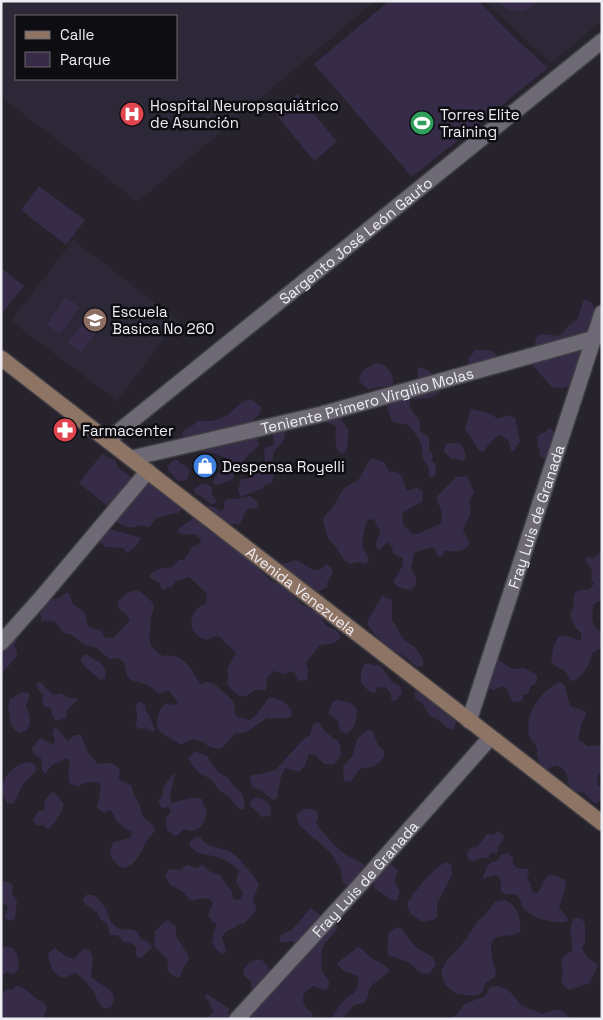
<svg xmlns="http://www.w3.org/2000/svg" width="603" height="1020" font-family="'Space Grotesk',sans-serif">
  <rect width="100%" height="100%" fill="#26232c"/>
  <!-- built -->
  <g fill="#2d2837" fill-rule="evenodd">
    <path d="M1,1H375L138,202L1,97ZM16,16H176V79H16Z"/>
    <path d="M484,1H602V21L551,63Z"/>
    <path d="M73,240L178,320L117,401L11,321Z"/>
  </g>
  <!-- green -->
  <g fill="#362c48">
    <path d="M389,1H479L512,35L548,68L412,177L314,64Z"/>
    <path d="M499,1H537C528,14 508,15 499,1Z"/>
    <path d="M298,94L337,142L314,161L275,113Z"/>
    <path d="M39,186L85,220L66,245L21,210Z"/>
    <path d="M1,268L24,286L3,312L1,311Z"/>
    <path d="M66,297L80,307L60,334L47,324Z"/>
    <path d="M584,299L592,303L599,319L578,346L580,357L575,383C567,388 561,389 552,387C545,378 536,372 531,361L536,349L535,341L537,336L542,334L560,336L569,325L577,320Z"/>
    <path d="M90,315L102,325L81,352L68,342Z"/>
    <path d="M475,350H490L495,353L496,356L490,363L475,369L469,364L468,360Z"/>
    <path d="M376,363C387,363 394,374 393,384L390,386L378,387L369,390L360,382L359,378L363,370Z"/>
    <path d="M422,367L432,373L440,392C431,400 422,398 411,399C406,409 416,413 420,422C420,422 420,430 420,431L429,437V449L433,456L432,460L436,466L435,475L432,478L429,476V468L422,457C425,445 416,433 408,425L392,422L386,405L391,395L402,383L418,381V369Z"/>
    <path d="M250,399L261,407C262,416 252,419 248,426L258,439L259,445C254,452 245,454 244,463L247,468L243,472L235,470L233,479L219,485L213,484C214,473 225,470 228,459L213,453L199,451L181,434C185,428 193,427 197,421H212L227,416L242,402Z"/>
    <path d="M343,408L342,420L349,431C346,438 350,444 345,452L341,454C333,447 336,437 336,428L334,425L325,422L323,416Z"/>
    <path d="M471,409L491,414L498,419L508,415L515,418L520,441L514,451H511L508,440L502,436L498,435L488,445L484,452L479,451L465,428Z"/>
    <path d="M550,428L553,430L554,440L547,460L540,456L537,437L540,434L546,432L547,429Z"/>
    <path d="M269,429L285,430C286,445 276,445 273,455C271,467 278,468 271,484L268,483L261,489L241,497L238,491L241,479L249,478L265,462L264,451L266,447L272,446C276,439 273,435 269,429Z"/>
    <path d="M451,443H459L464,449L466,458L464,460H459L456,458L452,459L444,452V448L447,444Z"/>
    <path d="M102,454L116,461L118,467L130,477L145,473L184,508L178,513C170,513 164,517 156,518L149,527L141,525C131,529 126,528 117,522L120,493L107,506L79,483Z"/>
    <path d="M372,458L384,462L389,472L393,471L401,475L407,490H412L416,487L423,491L422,502L403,512L402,519L404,526L413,534H417L440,524C445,514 440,508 436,498C442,490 450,485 456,477L467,476L474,492L469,502C474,513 467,519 463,530L470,544C462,553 457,551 445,551L441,556H438L434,548C427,548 421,550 414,553L411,569L416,578V585L411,590L400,588L393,582L402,567L403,558L393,554L392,547L387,542L379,550C372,545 379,538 380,531L375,521L372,519L368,520L365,527L362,545L369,560L365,564L358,562L350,564L344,560L336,547L329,540L323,522L324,517L333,507L343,489L359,479L369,461Z"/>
    <path d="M175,459L189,469V474L187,480L178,481L169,471L167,466Z"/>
    <path d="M201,484H207L212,487V494L217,501L216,503L211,504L201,496L195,494L194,489Z"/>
    <path d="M250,496L258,502V508L247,509L240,524H230L218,535L220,539L227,541L230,546L235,548L248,558L256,564L258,569L273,582L285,586L300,603L321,616L326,626L336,630L341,636C336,646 327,643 319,646L306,663L308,670L307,680L300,681L297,679L295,673L290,671L285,674L273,671L267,678L266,690H255C240,702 238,695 227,684L228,676L227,669L236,654C233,647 225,646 222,638L216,636L206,640C194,636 187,627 194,614C195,612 196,609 199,607C201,605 204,605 206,603L207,594L189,577L176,581L172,587H168L164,590L161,589L160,583L149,577L151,573L161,568L172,567L179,560H184L192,547L200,543L201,540L195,534L185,535L177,532C180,525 187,524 192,519C196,515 198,509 201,505L214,507L221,511L224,509V502L227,499H236Z"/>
    <path d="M107,529C113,530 137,536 141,538L137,545L127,553L123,548L106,547L98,541Z"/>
    <path d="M599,553L602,554V599L593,605C593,618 589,623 602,633V647L597,651L593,652C590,663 584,676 574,681L570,680L566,672L551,663L553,649L558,637C567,633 572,640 581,640V633L575,627L570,615L574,604V595L577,591C585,589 590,592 594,583L591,580L592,570L586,562L585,558L588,557L593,558Z"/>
    <path d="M295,560C302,561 310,571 317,570C321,570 324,566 327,564L332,568L333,572L327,583L328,587L319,591L317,597L280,565Z"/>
    <path d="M137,590C141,592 154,601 154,607C154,610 151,614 151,618C150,637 144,644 163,656C184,652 191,669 200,684C203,684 205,682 208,682C215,682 229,697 234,702L235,714L237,717L250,720L257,714L269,697C280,699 291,703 292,715L289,718H273L270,719L267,718L247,732L235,734L222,748C202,751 202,730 183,744H180L161,733L157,727C157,718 159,706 168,703L171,705L178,704L177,701L168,690L159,694L148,685L131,680L127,676L124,663L118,658L109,659L97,648L85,645L72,635L63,633C54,621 59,620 42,621L40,613L42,605L45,601L61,597L67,592C72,596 70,597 72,602C74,606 78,607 82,610C92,619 79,627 101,630L104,637L113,638C115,637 128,622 130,620L128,616L118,608V602L126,593Z"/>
    <path d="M382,596L392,600V621L396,626L402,638L416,648L423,660L424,665L418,667C408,660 400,651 387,649L369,627L367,624L368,620Z"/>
    <path d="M4,627L12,629L19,634L14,646L17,651V656L4,671L1,684V628Z"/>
    <path d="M85,654C95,660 109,664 105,679L100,680C94,673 83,667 80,660Z"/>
    <path d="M495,660H499L512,669L524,668L537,675V680L535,684L531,686L528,694H524L522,701L513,702C505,693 510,680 494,690L490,689L487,683Z"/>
    <path d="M365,663L381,666L392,682L400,686L402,692L397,700L392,701L390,692L385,687L377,688L376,692L373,693C370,691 363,687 362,684C359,680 362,667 365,663Z"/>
    <path d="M40,682L54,695L60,693L69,698H76L77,700L67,710L66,718L56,721L52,716L51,708L43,706L42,703L43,695L36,686L37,683Z"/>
    <path d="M558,683H562L565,686L570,706L585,711L586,715L582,722L578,739L587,746L602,745V771L598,775L597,785L602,789V800L595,804L584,793L572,790C565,780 571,772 557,765L547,769L542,767C540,764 538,760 537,756C536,754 538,751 537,748C535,743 530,741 529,735C525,712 540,693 558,683Z"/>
    <path d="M418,689L440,701L444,712L456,719L454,730L447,728L441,722L429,715L423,704L415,698L414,692Z"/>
    <path d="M22,692L29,693V698L26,705C29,716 33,722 26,731H23L19,733C13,729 7,721 10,713L8,710L10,699Z"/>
    <path d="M337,700L351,703L357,709C357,720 356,727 347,734L340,731L338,720L328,713L333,702Z"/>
    <path d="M140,701L145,705L146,712L149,714L150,718L155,730L153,732L145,728L140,729L135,726C136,724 137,721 137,719C138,711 132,709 140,701Z"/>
    <path d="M319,722C322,725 322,729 326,732C335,741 342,738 341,755L334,764H324L315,755L309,754L305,765L299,772L285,768L281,777L277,798L273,800L261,790L252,787L250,776C258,774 269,773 276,769C279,767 281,763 284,760C293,752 300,741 310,735C313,730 310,723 319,722Z"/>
    <path d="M55,727C61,731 62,736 68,741L75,735H81L88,753L98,764C108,763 114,761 120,770L118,779L132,786C132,794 136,797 139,804C141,808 141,815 144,818C149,823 153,824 155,830C152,835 146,841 144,846C139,856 134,867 122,868C112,861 106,854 114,842L130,838L132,832C128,829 125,829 121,825C115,821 115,815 110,810L104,813L97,808L101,786L98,782L84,783L79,786L70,784C66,776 71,767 69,759H65L58,763L53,764L45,774L42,770L41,758L33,754L32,748L40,738L54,745L55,739L52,733Z"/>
    <path d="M370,730L373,732L378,745L384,751V757C380,762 375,767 367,768C361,769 363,766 359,770C353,776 355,784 344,781L343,766L353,755L357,739L366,731Z"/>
    <path d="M194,751L207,756L218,772L228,778L235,788L242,793L245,805L244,809L240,810L229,797L219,790L212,780L198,772L188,759Z"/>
    <path d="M28,762L35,764L36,771L23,784L14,803L8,804L1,793C1,778 14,764 28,762Z"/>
    <path d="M173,774L175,775L170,794L171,802L173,803C183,800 192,796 202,799L204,807L207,811C205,825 198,835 184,829L176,836L167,830L166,819L171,811L168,807L162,808L158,801L163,795V786L165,785Z"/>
    <path d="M54,792L64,804C62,812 55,824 48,829L43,825H36L33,820L38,811L44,810L45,800L51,793Z"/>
    <path d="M255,797C265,798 275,806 270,816L261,817L251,806L250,802Z"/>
    <path d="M304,809H312L317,811L318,817L316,823C319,828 337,848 342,852C351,859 361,861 369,869L349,887L343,883L340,868L331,853L299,825L296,814Z"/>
    <path d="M498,831L503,835L504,838L498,846L497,853H491L488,858H481L473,862L468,859L467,853L471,848L477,847L487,834L493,835Z"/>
    <path d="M196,837H200C208,850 223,846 234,854C244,863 251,873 259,884L253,899L256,907V911L245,923L237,925L234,928L226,931L222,937L226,950L225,953L221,954L213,945L212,941L214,937L213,934L216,927V923L213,922L208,915L213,903L211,900C202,896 198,901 189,900L185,893L170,885L165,875L169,869L180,870L188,865L196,868L203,865L209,871L220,875L232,892L233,899L241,900L243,893L236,882L239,870C233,865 225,859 217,857C207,854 192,855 189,842Z"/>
    <path d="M508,853L513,858V864L517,868L528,869L529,873L527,879L531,884L532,892L538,893C546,880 544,868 565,880L566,887L559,907L560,909L567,917L568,920L566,922C549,922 534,920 522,907L521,901L515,894H505L501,892V883L499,877L494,875L483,879V876L488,865L492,862H495L501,855Z"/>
    <path d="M447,862L451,865L452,875L437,904V917L433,920L422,922L410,913L407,904C413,893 435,865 447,862Z"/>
    <path d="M389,863L398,870L394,881L400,892L397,901L392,900L374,888C374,875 379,871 389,863Z"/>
    <path d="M6,881L13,885L12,894L17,901L15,919L9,921L4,918L8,908L7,905L1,902V882Z"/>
    <path d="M86,895H93C97,898 103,904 106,909C108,915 110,922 115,926C124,934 135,923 141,939L150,943L152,947L143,957L139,958L136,955V947L130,942H124L117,935H110L107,924L100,919L98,913L85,904L83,901Z"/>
    <path d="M505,900C517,905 522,919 520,932C511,937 506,935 497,937C485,940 495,967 496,974L494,978L486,982L482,993L474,996L457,994L445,985L442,976V969L447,960L460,947L468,936L478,920L484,916L495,902Z"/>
    <path d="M311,908L331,923H335L338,927C335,935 323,942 322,950C321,951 321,969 322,970C324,978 332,977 328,988L323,990L313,986L304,993C302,1003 303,1006 312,1013L313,1019H251L254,1010L258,1008L266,999L252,992L251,982L243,975C242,966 253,958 262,960L279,980H285C290,971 297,967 301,958L296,943L292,941L281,943L279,938L282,934L291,930Z"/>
    <path d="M577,918H580L585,923V942L582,949L588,958L598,965L590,983L569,990L564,986L561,981L563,975L561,959L572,950C573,936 567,934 573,919Z"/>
    <path d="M167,920L176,926V936L189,957C187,964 182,968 181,975L179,978L172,975L167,970L168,960L154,946L155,931C160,928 162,922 167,920Z"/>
    <path d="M397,927L402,929L415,947L433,957L436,965L430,973C418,976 418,968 409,963C403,960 395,957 388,956L387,951L389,932Z"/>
    <path d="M1,946L13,948L17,954L19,969L14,974L7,972L1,975Z"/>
    <path d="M357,947C364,949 365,953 370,957C377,963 384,962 390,971L371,986L369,990L367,999L364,1003L354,1005L342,1019H331C335,1012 345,996 353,994C357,988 360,984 358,976L343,971L337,964C342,957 351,955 357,947Z"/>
    <path d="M55,948L65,956L74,959L84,948L90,951L93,958L91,977L111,991C115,996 114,1002 111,1007L105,1009C96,1003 97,995 91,988C87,983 81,976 76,973L63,978C51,973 50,965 48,953Z"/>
    <path d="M15,986C24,986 26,990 32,995C38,1001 44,1000 47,1008L44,1015L45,1019H1V997L5,990L13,989Z"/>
    <path d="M498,986C511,989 512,995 520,1004C526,1009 536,1010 542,1014C558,1010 558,1006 571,1019H449L458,1014L463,1005L485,996L490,987Z"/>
    <path d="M207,994L230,1009L228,1012L231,1019H206L213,1012L210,1003L205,997Z"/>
  </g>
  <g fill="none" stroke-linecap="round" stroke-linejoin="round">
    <defs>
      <g id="tertiary">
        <path id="s1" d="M108,440L602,41"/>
        <path id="s2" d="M132,458L322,414L602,336"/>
        <path d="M1,643L41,598L148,471"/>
        <path id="s3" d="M469,721L602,313"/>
        <path id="s4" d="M237,1019L359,886L490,738"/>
      </g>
      <g id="secondary">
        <path id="s5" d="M1,358L602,823"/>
      </g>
    </defs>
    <!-- tertiary casing -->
    <use href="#tertiary" stroke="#403e45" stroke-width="18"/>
    <!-- secondary casing -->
    <use href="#secondary" stroke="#403e45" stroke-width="18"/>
    <!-- tertiary -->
    <use href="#tertiary" stroke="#6e6a75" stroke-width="15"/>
    <!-- secondary -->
    <use href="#secondary" stroke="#8e7464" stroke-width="15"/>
  </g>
  <!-- icons -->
  <defs>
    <symbol id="hospital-disc" viewBox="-11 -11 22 22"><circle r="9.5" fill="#e0444e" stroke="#0e0d11"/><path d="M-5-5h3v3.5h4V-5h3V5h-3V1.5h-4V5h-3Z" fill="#fff"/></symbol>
    <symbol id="stadium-disc" viewBox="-11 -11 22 22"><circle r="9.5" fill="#2e9e5b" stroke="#0e0d11"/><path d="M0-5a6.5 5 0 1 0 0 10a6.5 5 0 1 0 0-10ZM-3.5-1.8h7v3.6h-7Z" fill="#fff"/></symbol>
    <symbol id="school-disc" viewBox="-11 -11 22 22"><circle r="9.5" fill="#8d6e63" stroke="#0e0d11"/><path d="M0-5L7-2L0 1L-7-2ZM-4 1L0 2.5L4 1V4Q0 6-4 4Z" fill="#fff"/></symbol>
    <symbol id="pharmacy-disc" viewBox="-11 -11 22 22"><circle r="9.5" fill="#e0444e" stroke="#0e0d11"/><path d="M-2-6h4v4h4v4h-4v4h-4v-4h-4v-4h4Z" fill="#fff"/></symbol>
    <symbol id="shop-disc" viewBox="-11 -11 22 22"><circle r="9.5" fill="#3f7fe0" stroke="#0e0d11"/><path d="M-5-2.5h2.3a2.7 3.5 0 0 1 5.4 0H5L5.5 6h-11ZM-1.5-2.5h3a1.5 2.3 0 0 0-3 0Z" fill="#fff"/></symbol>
  </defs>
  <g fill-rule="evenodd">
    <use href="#hospital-disc" x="118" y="100" width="28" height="28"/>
    <use href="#stadium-disc" x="408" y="109" width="28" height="28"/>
    <use href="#school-disc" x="81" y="306" width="28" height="28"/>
    <use href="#pharmacy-disc" x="51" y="416" width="28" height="28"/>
    <use href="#shop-disc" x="191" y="452" width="28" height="28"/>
  </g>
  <g text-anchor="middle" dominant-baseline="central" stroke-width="5" stroke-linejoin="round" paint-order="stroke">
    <!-- poi labels -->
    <g font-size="15" fill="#efedf4" stroke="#0e0d11" text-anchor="start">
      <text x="150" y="105">Hospital Neuropsquiátrico<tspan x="150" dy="17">de Asunción</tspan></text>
      <text x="440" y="114">Torres Elite<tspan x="440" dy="17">Training</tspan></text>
      <text x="112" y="311">Escuela<tspan x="112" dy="17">Basica No 260</tspan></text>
      <text x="82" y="430">Farmacenter</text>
      <text x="222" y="466">Despensa Royelli</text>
    </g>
    <!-- street labels -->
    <g font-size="15" fill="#efedf4" stroke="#0e0d11">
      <text stroke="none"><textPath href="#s1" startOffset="318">Sargento José León Gauto</textPath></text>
      <text stroke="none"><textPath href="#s2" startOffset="242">Teniente Primero Virgilio Molas</textPath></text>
      <text stroke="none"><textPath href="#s3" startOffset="215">Fray Luis de Granada</textPath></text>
      <text stroke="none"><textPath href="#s5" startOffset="380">Avenida Venezuela</textPath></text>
      <text stroke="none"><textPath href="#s4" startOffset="190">Fray Luis de Granada</textPath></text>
    </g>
  </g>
  <!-- border -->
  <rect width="603" height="1020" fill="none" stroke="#efedf4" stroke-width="5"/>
  <!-- legend -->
  <rect x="15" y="15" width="162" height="65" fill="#0e0d11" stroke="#68676c"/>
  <rect x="25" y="31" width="25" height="8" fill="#8e7464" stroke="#68676c"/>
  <text x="60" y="40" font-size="15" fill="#efedf4">Calle</text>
  <rect x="25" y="52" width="25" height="15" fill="#362c48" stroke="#68676c"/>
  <text x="60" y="65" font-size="15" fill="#efedf4">Parque</text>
</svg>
